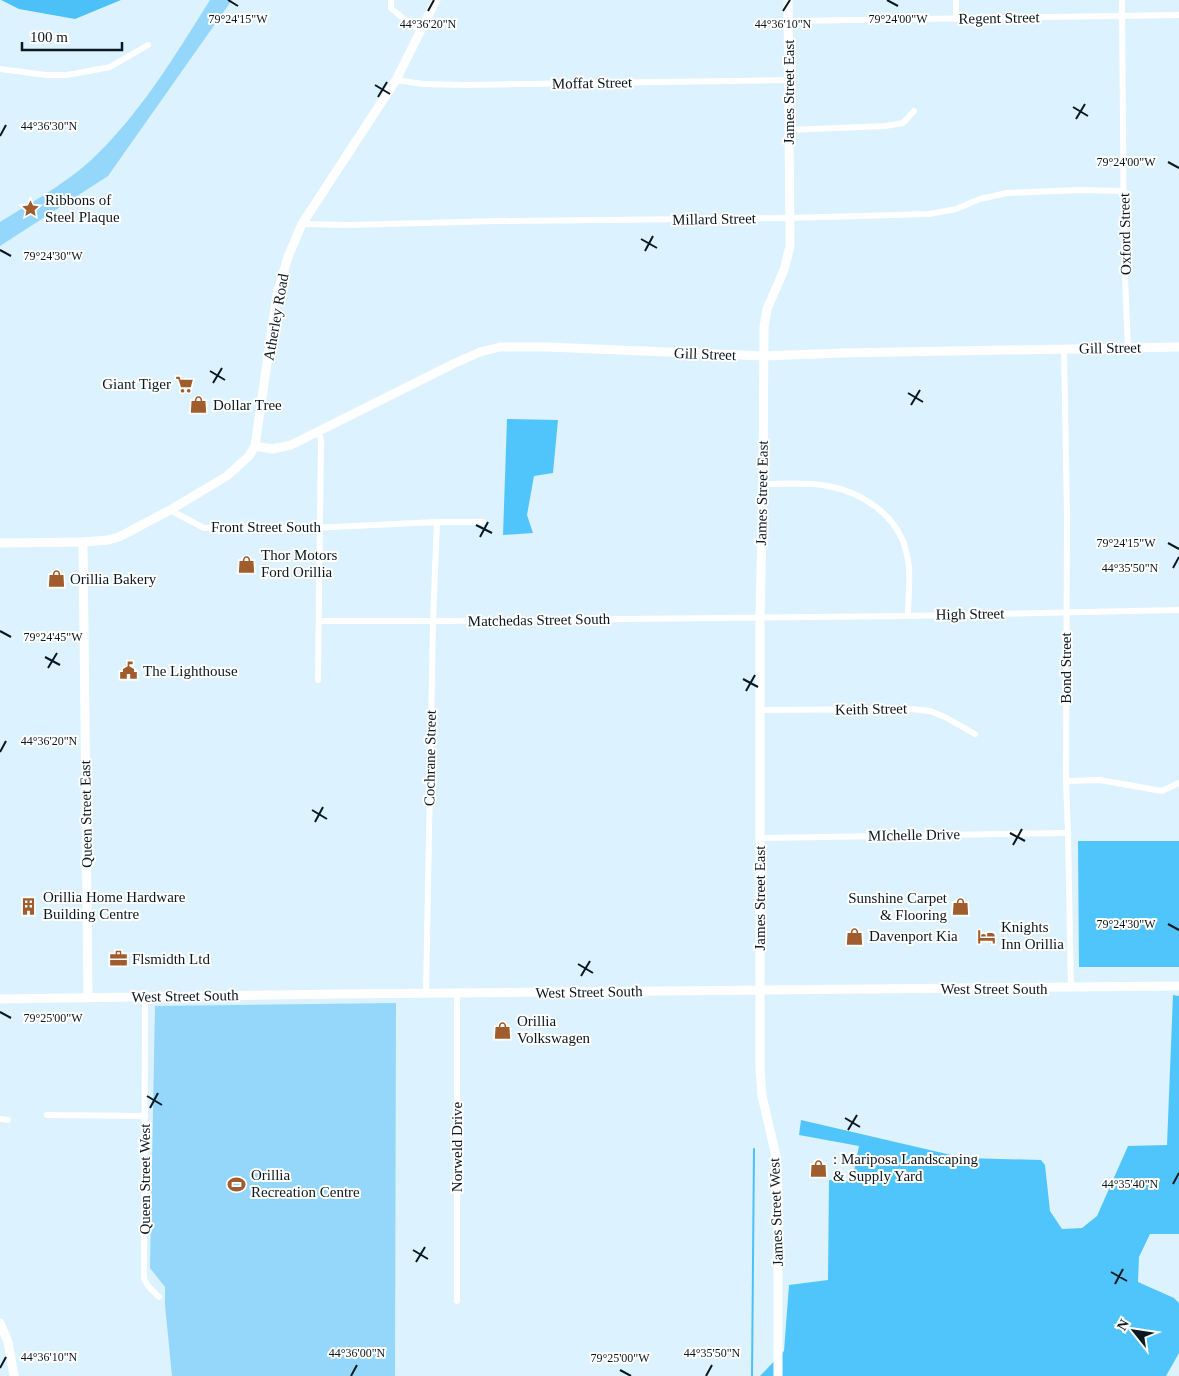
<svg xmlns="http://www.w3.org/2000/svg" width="1179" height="1376" font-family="Georgia,serif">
  <rect width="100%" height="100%" fill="#dcf2fe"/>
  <!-- green -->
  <g fill="#94d7fb">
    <path d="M210,0H232L108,176L0,246V222C30,203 62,186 89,162C139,116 174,57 210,0Z"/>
    <path d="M396,1003L395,1376H172L165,1305V1287L150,1268L155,1006Z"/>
  </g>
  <!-- forest -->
  <g fill="#50c5fb">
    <path d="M507,419L558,420L553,473L534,476L527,515L533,533L503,535Z"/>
    <path d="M1078,841H1179V967H1079Z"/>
    <path d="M1173,995L1179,996V1234H1150L1139,1257L1138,1282L1174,1298L1179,1303V1353L1166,1376H760L784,1351L789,1285L828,1280L829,1180L852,1181L859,1146L799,1135L801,1120L964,1158L1041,1160L1045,1165L1050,1211L1062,1229L1082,1228L1097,1216L1128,1146L1167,1145Z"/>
  </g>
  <!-- water -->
  <path fill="#4bc1f7" d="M1,0H121L75,19L19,9Z"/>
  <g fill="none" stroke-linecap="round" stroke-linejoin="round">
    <!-- stream -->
    <path stroke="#4bc1f7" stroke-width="2" d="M752,1376L754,1149"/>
    <!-- street -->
    <g stroke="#fff" stroke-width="6">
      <path d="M391,0V8C400,17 410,23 421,30"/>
      <path d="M1122,0L1124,254L1128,348"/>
      <path d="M956,19V0"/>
      <path d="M788,21L1179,15"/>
      <path d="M0,69L46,75H67L110,67L148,45"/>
      <path d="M396,80L423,84L467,85L789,80"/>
      <path d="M789,130L885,126L903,123L914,111"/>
      <path d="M302,224L348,225L497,221L789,218L929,214L956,209L980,199L1007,193L1079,190L1124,191"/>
      <path d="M1064,349L1067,516L1066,781L1068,833L1071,988"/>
      <path d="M318,431L321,439L318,680"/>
      <path d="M763,484C784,484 807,482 828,486C862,492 898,516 906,551C912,571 908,595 908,616"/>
      <path d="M170,510L204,528H311L437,522H483"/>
      <path d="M319,621H442L908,616L1179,610"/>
      <path d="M760,710L911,709L930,711L945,717L975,734"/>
      <path d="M1066,781L1100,780L1162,791L1179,783"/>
      <path d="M759,838L1068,833"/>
      <path d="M426,994L433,621L437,522"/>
      <path d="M457,994V1301"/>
      <path d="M145,997L144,1279L149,1287L159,1297"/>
      <path d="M47,1115L145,1116"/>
      <path d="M0,1119L8,1120"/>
    </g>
    <!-- secondary -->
    <g stroke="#fff" stroke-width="9">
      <path d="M255,446L273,449L291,445L453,364L480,352L500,347H548L764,356L842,353L1179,347"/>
      <path d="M83,542L88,997"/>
      <path d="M0,543L83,542L108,540L119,537L170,510L227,476L249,456L255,446L277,294L288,257L302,224L396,80L436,0"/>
      <path d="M0,999L340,994L1179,986"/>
      <path d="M0,1323L8,1342L14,1376"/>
      <path d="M778,1376V1191L776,1156L762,1096L760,1067V617L763,484L764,327L767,309L784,270L790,246L788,0"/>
    </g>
  </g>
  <!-- ticks -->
  <path fill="none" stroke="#0a181f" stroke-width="2" d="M228,0L238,6M887,0L898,6M428,11L434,0M783,11L790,0M375,85L390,94M378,97L387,82M1073,107L1088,116M1076,119L1085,104M0,136L6,125M1168,162L1179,168M641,239L657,248M0,250L11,256M645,251L653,236M210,371L225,380M213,383L222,368M908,393L923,402M911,405L920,390M476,525L492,533M480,537L488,522M1168,543L1179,549M1173,568L1179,557M0,631L11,637M45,657L60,665M48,668L57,653M743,679L758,687M746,691L755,675M0,752L6,741M312,810L327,819M315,822L323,807M1010,833L1025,841M1013,845L1022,829M1168,924L1179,930M578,964L593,973M581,976L590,961M0,1012L11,1018M147,1096L162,1105M150,1108L158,1093M845,1118L860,1127M848,1130L857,1115M1173,1184L1179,1173M413,1250L428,1259M416,1262L425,1247M1111,1272L1127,1281M1115,1284L1123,1269M0,1368L6,1357M620,1370L631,1376M351,1376L357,1365M706,1376L712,1365"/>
  <!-- icons -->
  <defs>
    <symbol id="sight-bare" viewBox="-9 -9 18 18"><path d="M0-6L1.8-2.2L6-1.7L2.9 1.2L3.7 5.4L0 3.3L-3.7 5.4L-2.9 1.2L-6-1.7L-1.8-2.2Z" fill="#a15c2e" stroke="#fff" stroke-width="2.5" paint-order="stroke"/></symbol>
    <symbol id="supermarket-bare" viewBox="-9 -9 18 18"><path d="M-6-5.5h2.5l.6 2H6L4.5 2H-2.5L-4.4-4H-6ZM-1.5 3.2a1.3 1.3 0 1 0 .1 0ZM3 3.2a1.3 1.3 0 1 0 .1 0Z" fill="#a15c2e" stroke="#fff" stroke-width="2.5" paint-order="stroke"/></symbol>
    <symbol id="shop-bare" viewBox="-9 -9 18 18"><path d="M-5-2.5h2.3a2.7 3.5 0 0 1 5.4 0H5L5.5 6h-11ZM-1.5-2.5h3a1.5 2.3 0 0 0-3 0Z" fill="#a15c2e" stroke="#fff" stroke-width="2.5" paint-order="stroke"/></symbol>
    <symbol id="civic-bare" viewBox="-9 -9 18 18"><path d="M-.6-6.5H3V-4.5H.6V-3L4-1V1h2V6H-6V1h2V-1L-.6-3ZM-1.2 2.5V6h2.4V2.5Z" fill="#a15c2e" stroke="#fff" stroke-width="2.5" paint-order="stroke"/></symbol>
    <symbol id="building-bare" viewBox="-9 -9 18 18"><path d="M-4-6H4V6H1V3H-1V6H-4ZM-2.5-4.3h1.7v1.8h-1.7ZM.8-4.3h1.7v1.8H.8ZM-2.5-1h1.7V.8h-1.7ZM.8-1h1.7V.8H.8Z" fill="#a15c2e" stroke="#fff" stroke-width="2.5" paint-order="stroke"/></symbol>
    <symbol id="hotel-bare" viewBox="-9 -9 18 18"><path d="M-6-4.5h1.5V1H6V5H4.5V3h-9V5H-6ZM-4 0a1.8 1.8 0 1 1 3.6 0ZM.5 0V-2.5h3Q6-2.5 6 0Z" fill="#a15c2e" stroke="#fff" stroke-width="2.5" paint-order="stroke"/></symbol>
    <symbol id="office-bare" viewBox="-9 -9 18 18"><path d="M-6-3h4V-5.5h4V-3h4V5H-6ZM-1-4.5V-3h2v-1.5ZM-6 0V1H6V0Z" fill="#a15c2e" stroke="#fff" stroke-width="2.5" paint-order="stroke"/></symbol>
    <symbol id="stadium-bare" viewBox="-9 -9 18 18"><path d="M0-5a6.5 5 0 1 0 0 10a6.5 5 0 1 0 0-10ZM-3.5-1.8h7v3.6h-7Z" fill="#a15c2e" stroke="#fff" stroke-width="2.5" paint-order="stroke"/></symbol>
  </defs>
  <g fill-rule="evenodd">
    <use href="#sight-bare" x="18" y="196" width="25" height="25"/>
    <use href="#supermarket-bare" x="172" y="372" width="25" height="25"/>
    <use href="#shop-bare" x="186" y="392" width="25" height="25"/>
    <use href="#shop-bare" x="234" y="552" width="25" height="25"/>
    <use href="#shop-bare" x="44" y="566" width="25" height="25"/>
    <use href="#civic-bare" x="116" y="658" width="25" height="25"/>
    <use href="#building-bare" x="16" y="894" width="25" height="25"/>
    <use href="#shop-bare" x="948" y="894" width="25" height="25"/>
    <use href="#shop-bare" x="842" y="924" width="25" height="25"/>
    <use href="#hotel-bare" x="974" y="924" width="25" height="25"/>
    <use href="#office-bare" x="106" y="946" width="25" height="25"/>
    <use href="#shop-bare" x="490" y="1018" width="25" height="25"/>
    <use href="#shop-bare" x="806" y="1156" width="25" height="25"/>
    <use href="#stadium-bare" x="224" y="1172" width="25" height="25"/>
  </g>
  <g text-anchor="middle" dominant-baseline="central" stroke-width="4" stroke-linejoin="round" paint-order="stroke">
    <!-- street labels -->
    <g font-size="15" fill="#0a181f" stroke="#fff">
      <text transform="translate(999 18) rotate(-1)">Regent Street</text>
      <text transform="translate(592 83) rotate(-1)">Moffat Street</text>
      <text transform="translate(789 92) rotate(-90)">James Street East</text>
      <text transform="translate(714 219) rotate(-1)">Millard Street</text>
      <text transform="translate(1125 234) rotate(-91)">Oxford Street</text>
      <text transform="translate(276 317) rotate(-80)">Atherley Road</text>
      <text transform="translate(1110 348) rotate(-1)">Gill Street</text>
      <text transform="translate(705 354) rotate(2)">Gill Street</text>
      <text transform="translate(762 493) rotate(-89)">James Street East</text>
      <text x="266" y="527">Front Street South</text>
      <text transform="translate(970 614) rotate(-1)">High Street</text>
      <text transform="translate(539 620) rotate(-1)">Matchedas Street South</text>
      <text transform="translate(1066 668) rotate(-90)">Bond Street</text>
      <text transform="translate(871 709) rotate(-1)">Keith Street</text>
      <text transform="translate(430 758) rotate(-89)">Cochrane Street</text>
      <text transform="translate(86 814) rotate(-91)">Queen Street East</text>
      <text transform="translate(914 835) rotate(-1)">MIchelle Drive</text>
      <text transform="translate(760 898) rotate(-90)">James Street East</text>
      <text x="994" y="989">West Street South</text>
      <text transform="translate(589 992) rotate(-1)">West Street South</text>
      <text transform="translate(185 996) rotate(-1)">West Street South</text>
      <text transform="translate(457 1147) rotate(-90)">Norweld Drive</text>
      <text transform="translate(145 1179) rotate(-90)">Queen Street West</text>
      <text transform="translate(776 1212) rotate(-92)">James Street West</text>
    </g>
    <!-- poi labels -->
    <g font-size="15" fill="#0a181f" stroke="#fff" text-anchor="start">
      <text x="45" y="200">Ribbons of<tspan x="45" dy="17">Steel Plaque</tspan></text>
      <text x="171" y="384" text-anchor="end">Giant Tiger</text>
      <text x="213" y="405">Dollar Tree</text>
      <text x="261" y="555">Thor Motors<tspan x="261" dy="17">Ford Orillia</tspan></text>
      <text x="70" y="579">Orillia Bakery</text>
      <text x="143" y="671">The Lighthouse</text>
      <text x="43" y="897">Orillia Home Hardware<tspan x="43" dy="17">Building Centre</tspan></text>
      <text x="947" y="898" text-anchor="end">Sunshine Carpet<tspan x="947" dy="17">&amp; Flooring</tspan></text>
      <text x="1001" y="927">Knights<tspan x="1001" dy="17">Inn Orillia</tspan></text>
      <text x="869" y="936">Davenport Kia</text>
      <text x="132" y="959">Flsmidth Ltd</text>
      <text x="517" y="1021">Orillia<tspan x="517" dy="17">Volkswagen</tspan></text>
      <text x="833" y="1159">: Mariposa Landscaping<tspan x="833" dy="17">&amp; Supply Yard</tspan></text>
      <text x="251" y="1175">Orillia<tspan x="251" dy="17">Recreation Centre</tspan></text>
    </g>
  </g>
  <g font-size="12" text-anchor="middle" fill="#0a181f" stroke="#fff" stroke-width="4" stroke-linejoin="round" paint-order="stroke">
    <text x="238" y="23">79°24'15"W</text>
    <text x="898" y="23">79°24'00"W</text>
    <text x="428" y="28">44°36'20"N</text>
    <text x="783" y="28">44°36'10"N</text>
    <text x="49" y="130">44°36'30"N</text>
    <text x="1126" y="166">79°24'00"W</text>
    <text x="53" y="260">79°24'30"W</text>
    <text x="1126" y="547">79°24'15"W</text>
    <text x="1130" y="572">44°35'50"N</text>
    <text x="53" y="641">79°24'45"W</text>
    <text x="49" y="745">44°36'20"N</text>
    <text x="1126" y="928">79°24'30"W</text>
    <text x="53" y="1022">79°25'00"W</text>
    <text x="1130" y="1188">44°35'40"N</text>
    <text x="357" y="1357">44°36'00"N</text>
    <text x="712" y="1357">44°35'50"N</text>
    <text x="49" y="1361">44°36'10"N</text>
    <text x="620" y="1362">79°25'00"W</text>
  </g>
  <!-- north arrow -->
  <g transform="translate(1134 1331) rotate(300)" stroke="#ffffff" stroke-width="4" paint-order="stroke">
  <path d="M0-4L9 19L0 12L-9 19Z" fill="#0a181f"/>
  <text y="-8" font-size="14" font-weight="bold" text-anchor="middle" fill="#0a181f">N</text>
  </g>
  <!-- scale -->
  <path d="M22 42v8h100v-8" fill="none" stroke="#0a181f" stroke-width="2.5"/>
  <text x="30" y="42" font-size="15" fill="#0a181f" stroke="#ffffff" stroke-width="4" paint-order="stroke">100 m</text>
</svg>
